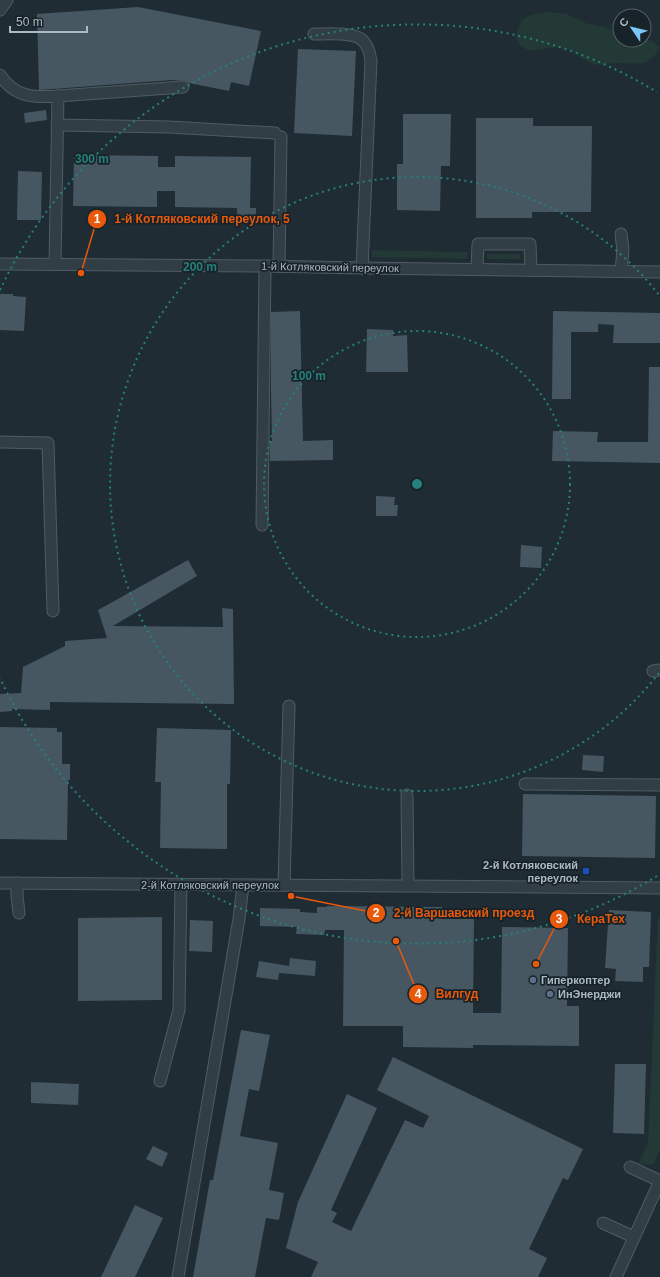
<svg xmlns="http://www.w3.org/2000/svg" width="660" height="1277" font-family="Arial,sans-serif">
  <rect width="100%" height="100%" fill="#1f2c34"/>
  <!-- green -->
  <g fill="#233935">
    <path d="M549,12L567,14L585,23L605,27L620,34V40H644V39L653,41L660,48C648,68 636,63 617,63C607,64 598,67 589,62C577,57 575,49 559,48C549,46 538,52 528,50C526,49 522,47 520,46L516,37L518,28L522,20L530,15Z"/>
    <path d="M372,250L468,252L467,259L372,257Z"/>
    <rect x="487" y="254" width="33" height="5"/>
    <path d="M658,916L660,919V1149L654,1164L647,1165L638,1164L648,1144Z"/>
  </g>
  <!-- building -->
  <g fill="#465761">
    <path d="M138,7L261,31L249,86L231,82L229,91L189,83L186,81L172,80L39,90L37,14Z"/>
    <path d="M298,49L356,51L352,136L294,133Z"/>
    <path d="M46,110L47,120L25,123L24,113Z"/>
    <path d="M403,114H451L450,166H441L440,211L397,210V164H403Z"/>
    <path d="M476,118H533V126H592L591,212H532V218H476Z"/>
    <path d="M74,155L158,156V167H175V156L251,157L250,208H256V221H237V208L175,207V191H157V207L73,206Z"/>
    <path d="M18,171L42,172L41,220H17Z"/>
    <path d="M0,294H13V296L26,297L24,331L0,330Z"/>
    <path d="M300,311L303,441L333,440V460L270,461V441H272L271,391V312Z"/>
    <path d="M553,311L660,313V343H613L614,325L598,324V332H571V399H552Z"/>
    <path d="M367,329L393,330V336L407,335L408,372H366Z"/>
    <path d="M649,367H660V463L552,461L553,431L598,432L597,442H648Z"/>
    <path d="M376,496L395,497L394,505H398L397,516H376Z"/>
    <path d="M521,545L542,547L541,568L520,567Z"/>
    <path d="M188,560L197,576L113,626L223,627L222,608L233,609L234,704L50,702V710L12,709V711L0,712V694L21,693L23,667L65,646V641L107,638L98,610Z"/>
    <path d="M0,727L57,728V732H62V764H70V780H68L67,840L0,839Z"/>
    <path d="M157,728L231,730L230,784H227V849L160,848L161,782H155Z"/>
    <path d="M583,755L604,756L603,772L582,770Z"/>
    <path d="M523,794L656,796L655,858L522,856Z"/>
    <path d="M327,906L442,907V919H474L473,1013H501L502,927L568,928L567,1006H579V1046L473,1045V1048L403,1047V1026H343L344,930H325L324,935L296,934L297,927L260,926V908L300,909V912L317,913V907H327Z"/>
    <path d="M609,910L651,912L649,967H643V982L615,981L616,969L605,968Z"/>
    <path d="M162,917V1000L78,1001V918Z"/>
    <path d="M190,920L213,921L212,952L189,951Z"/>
    <path d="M290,958L316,961L315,976L279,973L278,980L256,977L259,961L289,966Z"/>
    <path d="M241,1030L270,1035L259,1091L249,1089L240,1136L278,1143L269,1190L284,1193L279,1220L266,1218L255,1277H193L210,1180H213Z"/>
    <path d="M393,1057L583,1149L568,1180L563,1178L529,1249L547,1258L538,1277H311L318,1262L286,1248L298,1202L347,1094L377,1108L331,1210L337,1213L332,1222L351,1231L405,1120L423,1128L429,1116L377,1090Z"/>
    <path d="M615,1064H646L644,1134L613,1133Z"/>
    <path d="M31,1082L79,1084L78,1105L31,1103Z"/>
    <path d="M153,1146L168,1153L162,1167L146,1159Z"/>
    <path d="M135,1205L163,1218L135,1277H101Z"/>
  </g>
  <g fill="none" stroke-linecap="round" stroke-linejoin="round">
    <defs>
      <g id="minor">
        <path d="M0,10L7,0"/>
        <path d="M314,34C326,34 352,32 361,39C368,44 370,53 371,61L362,268"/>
        <path d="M0,75C14,97 34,98 58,96"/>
        <path d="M57,125L169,127L275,133"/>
        <path d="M621,234L623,250L621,271"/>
        <path d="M0,264L265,266L362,268L660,272"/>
        <path d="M55,264L58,96L183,87"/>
        <path d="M279,266L281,137"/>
        <path d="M477,269L478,244H530L531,270"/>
        <path d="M0,442L48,443L53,611"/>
        <path d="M262,525L265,266"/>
        <path d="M653,671L660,670"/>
        <path d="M525,784L660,785"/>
        <path d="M407,795L408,885"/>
        <path d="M0,883L660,888"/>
        <path d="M17,883V896L19,913"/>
        <path d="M284,885L289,706"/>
        <path d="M160,1081L179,1010L181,885"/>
        <path d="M630,1167L660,1181"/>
        <path d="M603,1223L634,1237"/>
        <path d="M178,1277L239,919L243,885"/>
        <path d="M616,1277L660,1181"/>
      </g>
    </defs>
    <!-- minor casing -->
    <use href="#minor" stroke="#4f5c63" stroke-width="13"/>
    <!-- minor -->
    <use href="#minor" stroke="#323e45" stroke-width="11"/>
  </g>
  <!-- distance rings -->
  <g fill="none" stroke="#26807b" stroke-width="2" stroke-dasharray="2 4">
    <circle cx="417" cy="484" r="153"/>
    <path d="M659 673A307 307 0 1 1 659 295"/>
    <path d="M657 876A460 460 0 0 1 0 678M0 290A460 460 0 0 1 657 92"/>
  </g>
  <!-- markers -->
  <rect fill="#1a4fb4" stroke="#182329" stroke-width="1.5" x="582" y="867" width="8" height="8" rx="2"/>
  <g fill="#5c6f8a" stroke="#182329" stroke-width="1.5">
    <circle cx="533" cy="980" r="4"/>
    <circle cx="550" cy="994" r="4"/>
  </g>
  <g text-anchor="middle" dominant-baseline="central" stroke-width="3.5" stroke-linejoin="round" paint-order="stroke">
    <!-- street labels -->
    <g font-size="11" fill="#abb9c3" stroke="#182329">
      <text transform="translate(330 267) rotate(1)">1-й Котляковский переулок</text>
      <text x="210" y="885">2-й Котляковский переулок</text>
    </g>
    <!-- poi labels -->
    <g font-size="11" font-weight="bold" fill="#abb9c3" stroke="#182329" text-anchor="start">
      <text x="578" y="865" text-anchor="end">2-й Котляковский<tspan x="578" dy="13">переулок</tspan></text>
      <text x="541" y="980">Гиперкоптер</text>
      <text x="558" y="994">ИнЭнерджи</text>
    </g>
  </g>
  <circle cx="417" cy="484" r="6" fill="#26807b" stroke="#182329" stroke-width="2"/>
  <g font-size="12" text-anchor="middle" font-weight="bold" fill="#26807b" stroke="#182329" stroke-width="3.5" stroke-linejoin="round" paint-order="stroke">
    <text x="92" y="163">300 m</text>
    <text x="200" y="271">200 m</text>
    <text x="309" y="380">100 m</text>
  </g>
  <!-- callouts -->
  <path fill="none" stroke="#e8590c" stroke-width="1.5" d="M81 273L97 219M291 896L376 913M536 964L559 919M396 941L418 994"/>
  <g fill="#e8590c" stroke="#182329" stroke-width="1.5">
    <circle cx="81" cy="273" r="4"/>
    <circle cx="291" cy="896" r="4"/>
    <circle cx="536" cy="964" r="4"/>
    <circle cx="396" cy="941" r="4"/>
    <circle cx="97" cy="219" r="10"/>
    <circle cx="376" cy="913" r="10"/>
    <circle cx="559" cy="919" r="10"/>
    <circle cx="418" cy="994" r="10"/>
  </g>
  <g font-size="12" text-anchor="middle" font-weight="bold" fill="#fff">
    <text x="97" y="223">1</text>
    <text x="376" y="917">2</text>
    <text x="559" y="923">3</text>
    <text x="418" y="998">4</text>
  </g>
  <g font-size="12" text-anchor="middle" font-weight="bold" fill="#e8590c" stroke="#182329" stroke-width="3.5" stroke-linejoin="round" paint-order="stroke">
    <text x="202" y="223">1-й Котляковский переулок, 5</text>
    <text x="464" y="917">2-й Варшавский проезд</text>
    <text x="601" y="923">КераТех</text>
    <text x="457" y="998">Вилгуд</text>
  </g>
  <!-- north arrow -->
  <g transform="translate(632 28) rotate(305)"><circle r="19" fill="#182329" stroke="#535f67"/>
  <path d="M0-3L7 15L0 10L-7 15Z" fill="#7cc5f7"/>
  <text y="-6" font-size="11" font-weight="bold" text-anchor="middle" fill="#abb9c3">С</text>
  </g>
  <!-- scale -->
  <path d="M10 26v6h77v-6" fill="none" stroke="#abb9c3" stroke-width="2"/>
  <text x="16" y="26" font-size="12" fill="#abb9c3" stroke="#182329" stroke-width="3" paint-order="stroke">50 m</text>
</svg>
